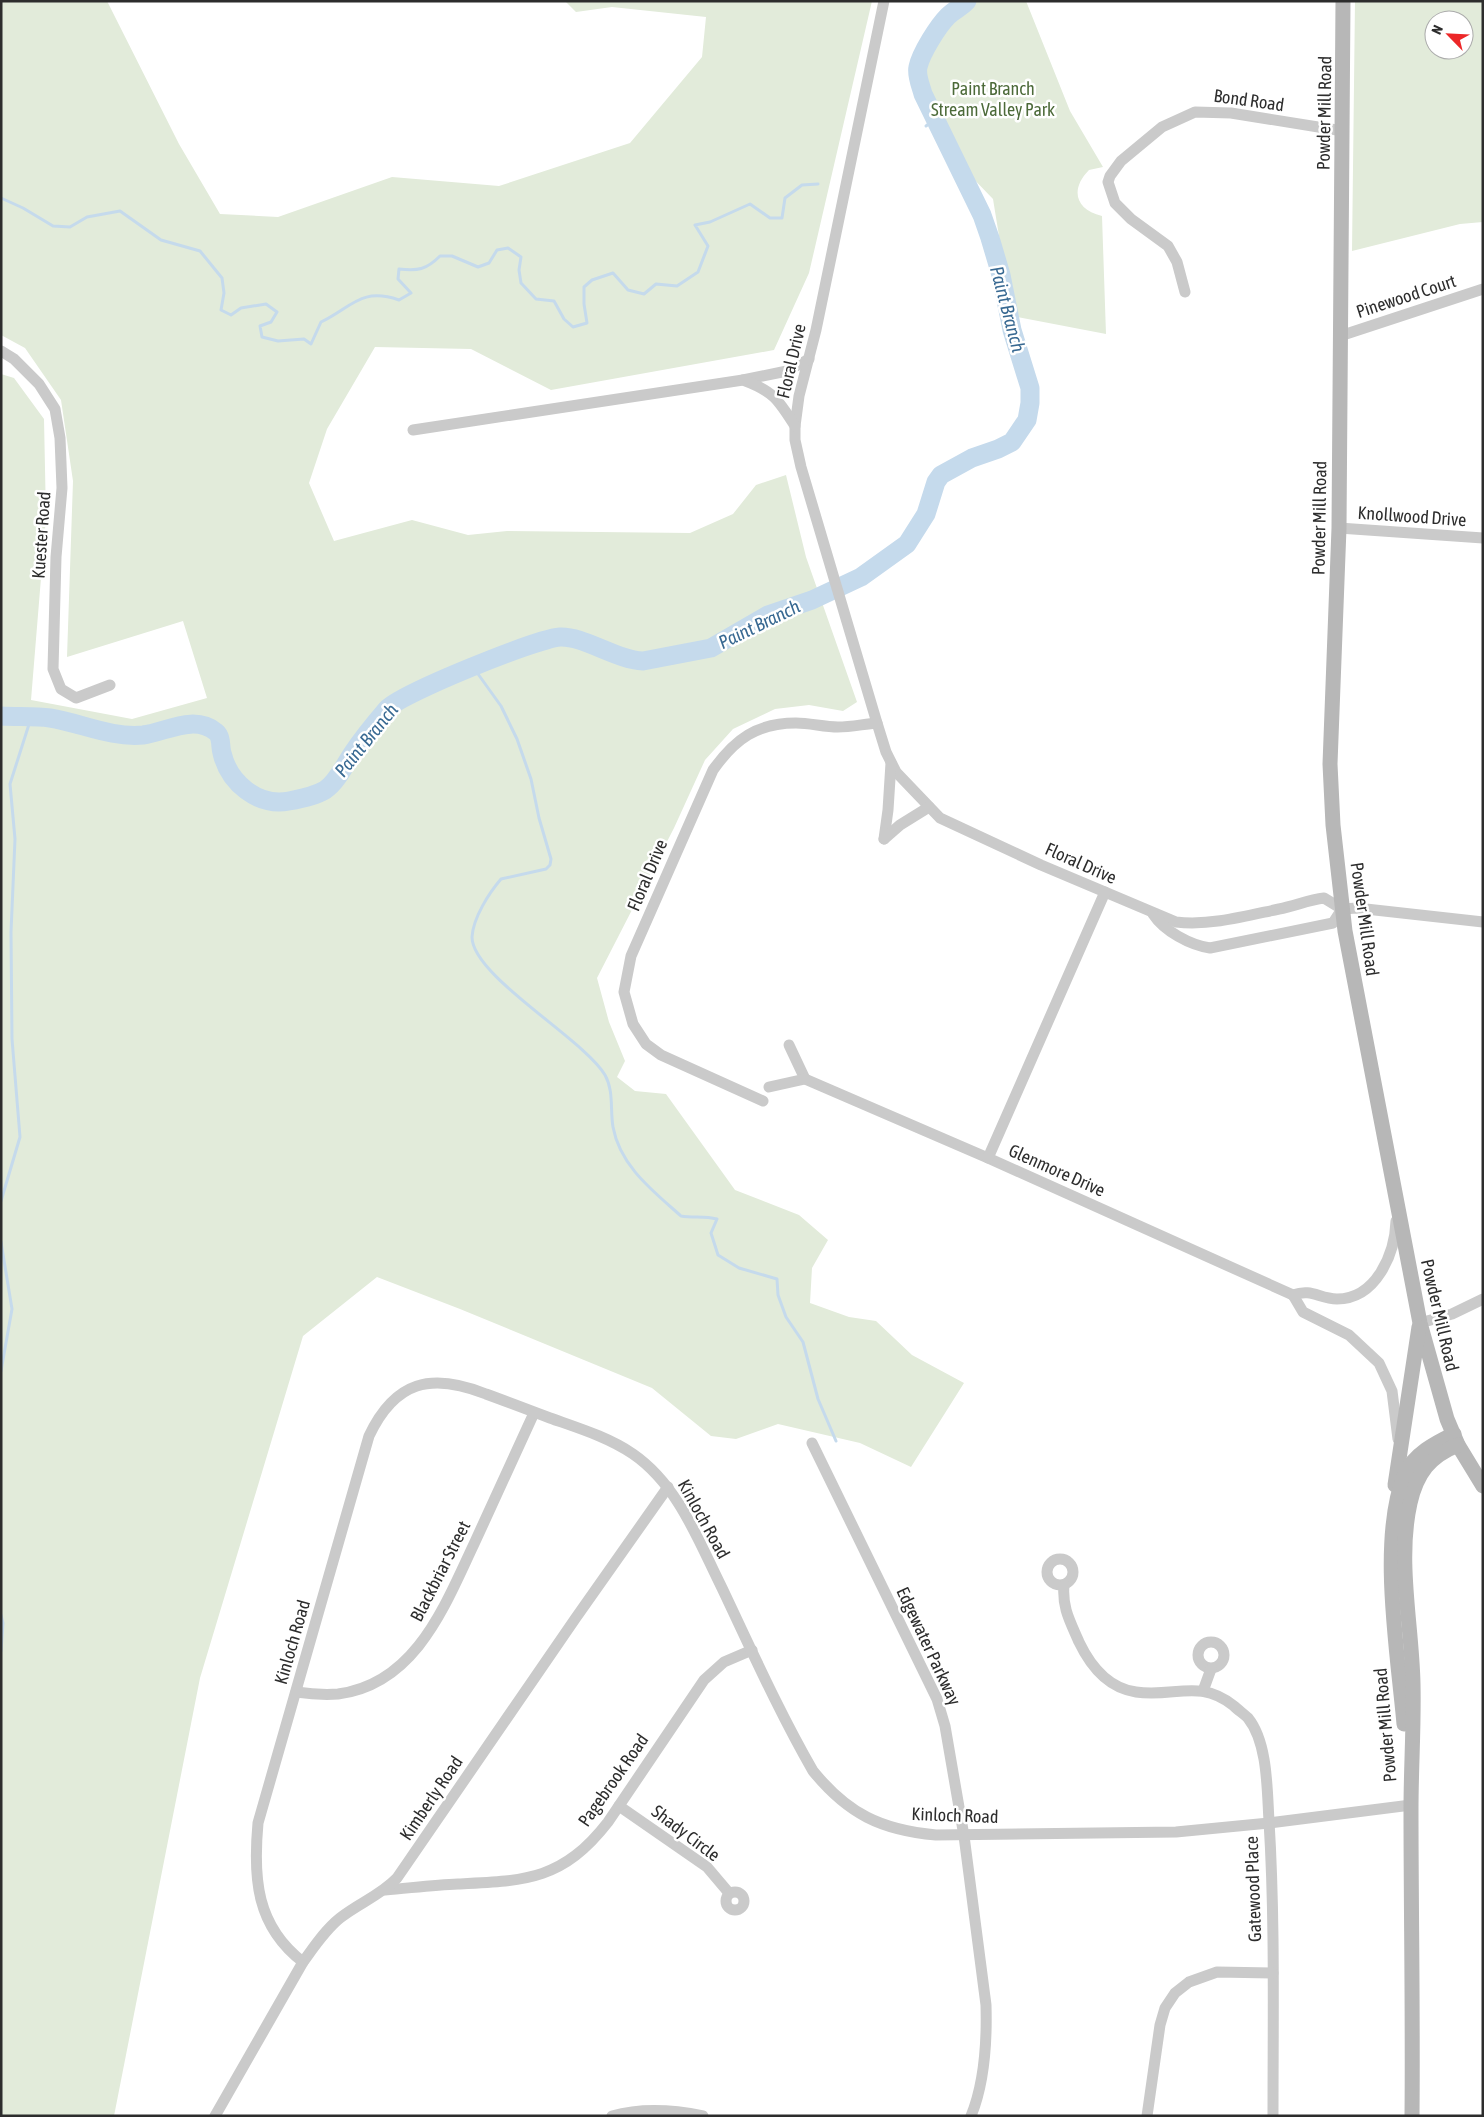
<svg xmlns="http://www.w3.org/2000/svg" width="1484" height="2117" font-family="'Asap Condensed',sans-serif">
  <rect width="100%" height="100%" fill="#fff"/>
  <!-- green -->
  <g fill="#e2ebda" fill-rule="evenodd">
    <path d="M1,1H107L179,144L220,214L278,217L392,177L499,186L630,143L702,57L706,17L612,7L576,12L565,1H872L809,273L774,350L551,390L471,349L375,347L327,429L309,483L334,541L412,520L468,535L507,531L690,533L733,514L756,485L786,475L806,557L857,702L843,711L809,705L775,709L733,729L705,760L674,828L597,978L609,1022L625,1061L617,1077L635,1091L666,1094L735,1190L799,1215L828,1240L812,1268L810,1303L849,1317L876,1321L912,1355L964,1383L911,1467L860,1443L778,1424L736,1439L711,1436L652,1388L460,1309L377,1277L303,1336L200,1678L114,2116H1V374L14,378L44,419L46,517L31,700L132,719L207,698L183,621L67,657L73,481L61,400L25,348L1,335Z"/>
    <path d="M959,1H1026L1070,111L1103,167L1089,170C1070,189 1075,210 1102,216L1106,334L1012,316L993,199L938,142L918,91L943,13Z"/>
    <path d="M1355,1H1483V222L1460,224L1352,251ZM1434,20H1464V50H1434Z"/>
  </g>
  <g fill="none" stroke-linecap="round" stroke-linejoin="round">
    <!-- stream -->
    <g stroke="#c5daec" stroke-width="3">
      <path d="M926,126L935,119"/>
      <path d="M1,198L23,208L53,226L70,227L87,217L120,211L161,240L200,251L222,278L224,293L221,310L231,315L241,308L266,304L277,312L271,322L260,326L262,337L278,341L304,339L311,344L321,322C352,307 361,287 399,300L411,293L398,279L399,269C418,271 426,270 440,256H452L478,267L489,263L497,250L508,248L521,257L519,270L521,283L536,299L554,301L564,319L573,327L587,323L584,304V287L592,280L613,273L628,290L644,294L656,284L677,286L698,272L708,246L695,225L710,222L750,204L770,218H782L785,198L802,185L818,184"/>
      <path d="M473,667L501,706L517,739L531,779L539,818L551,859L550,865L546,869L501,879C489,893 473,918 472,937C472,976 584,1039 605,1075C614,1091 610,1110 613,1127C620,1166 653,1191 681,1216C693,1218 704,1216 717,1219L711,1233L718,1255L739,1268L777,1279L778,1295L786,1317L803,1342L818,1399L836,1441"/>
      <path d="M1,1201L20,1137L12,1039L11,932L15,839L10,784L31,718"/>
      <path d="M1,1242L12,1309L1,1371"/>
      <path d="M1,1615L3,1623L1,1651"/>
    </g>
    <!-- river -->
    <path stroke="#c5daec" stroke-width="19" d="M1,716C17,717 35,716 50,718C81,723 111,738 143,735C166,732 194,714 216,732C222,737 220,747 222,753C229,783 258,807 289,801C300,799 315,796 325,790C337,782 344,766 352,754C362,739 375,723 387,709C402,693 536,639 560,637C584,636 616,660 643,661L711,648L768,615L812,600L861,577L907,544L926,514L936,482L941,475L972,458L998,449L1012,442L1027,420L1030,403V388L1012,330L1001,275L990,238L982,215L923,94C921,86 916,76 918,67C921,53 938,26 948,16C954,10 962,7 967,1"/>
    <!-- minor -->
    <g stroke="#cacaca" stroke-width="11">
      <path d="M884,1L816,330L799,396L795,426V440L801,467L877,723L886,752L896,772L940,818L1041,865L1176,922C1210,926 1246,916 1279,909C1295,906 1308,900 1324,898L1342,909L1357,908L1483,922"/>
      <path d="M1185,292L1177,262L1168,246L1131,219L1115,203L1108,182L1110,176L1121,161L1162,127L1195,112L1231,113L1343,131"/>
      <path d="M1340,336L1483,289"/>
      <path d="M1,351L14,359L39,384L55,409L60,438L62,488L56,557L53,669L61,689L76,698L110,685"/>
      <path d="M743,380L787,371L809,359"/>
      <path d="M413,430L743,380C773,391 778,399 795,426"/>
      <path d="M1339,528L1483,538"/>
      <path d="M884,839L888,810L891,763"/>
      <path d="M884,839L900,825L929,807"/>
      <path d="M1153,914C1164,931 1190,945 1210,948L1333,923L1342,909"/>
      <path d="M789,1045L805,1079"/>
      <path d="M769,1087L805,1079L988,1158L1293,1295"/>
      <path d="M763,1101L661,1055L646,1044L633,1024L624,992L631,956L713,770C735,739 757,723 796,723C810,723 824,727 838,727C851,727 864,724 877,723"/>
      <path d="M988,1158L1105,892"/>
      <path d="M1293,1295L1303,1312L1349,1335L1379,1363L1392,1391L1398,1439"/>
      <path d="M1293,1295C1312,1288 1319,1299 1337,1299C1376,1299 1395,1254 1396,1221"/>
      <path d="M1420,1323L1452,1314L1483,1299"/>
      <path d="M812,1443L937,1699L945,1726L964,1836L986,2005C987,2041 985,2082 971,2116"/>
      <circle cx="1060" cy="1572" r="13"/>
      <path d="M1064,1585C1062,1608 1070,1621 1079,1642C1090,1665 1108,1688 1136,1692C1174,1698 1199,1678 1234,1706C1238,1710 1244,1714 1248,1718C1268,1743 1267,1790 1269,1821C1275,1919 1273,2017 1273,2116"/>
      <circle cx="1211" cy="1655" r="13"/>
      <path d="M1203,1691L1211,1669"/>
      <path d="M296,1692C310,1694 324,1695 338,1694C416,1684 445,1605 474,1544C494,1500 514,1456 534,1413"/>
      <path d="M619,1806L707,1867L729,1893"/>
      <path d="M385,1890C410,1888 434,1885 458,1884C526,1881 563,1880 608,1822L704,1680L724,1662L752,1650"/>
      <circle cx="735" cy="1901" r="9"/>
      <path d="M303,1962C256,1926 253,1878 258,1823L369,1436C395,1381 431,1372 486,1394C508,1402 529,1410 550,1418C578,1428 608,1437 633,1454C678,1485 698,1540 722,1588C751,1649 779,1712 813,1771C848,1814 881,1830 936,1835L1176,1832L1269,1823L1411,1805"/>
      <path d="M215,2116L303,1962C314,1947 325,1930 340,1918C359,1903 381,1895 397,1878L575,1619L668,1487"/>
      <path d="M612,2116C641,2108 674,2110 703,2116"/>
      <path d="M1147,2116L1160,2025L1165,2008L1175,1993L1189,1982L1217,1972L1273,1973"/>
    </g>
    <!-- secondary -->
    <g stroke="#b7b7b7" stroke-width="15">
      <path d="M1343,1L1339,528L1330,764L1333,825L1345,931L1420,1323L1447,1419L1458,1445L1483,1486"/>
      <path d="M1395,1485L1419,1327"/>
      <path d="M1404,1724C1398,1655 1378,1537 1405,1474C1414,1454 1435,1443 1454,1434"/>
      <path d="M1412,2116C1413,2014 1411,1911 1411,1809C1411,1767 1414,1726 1413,1684C1412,1626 1397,1561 1410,1503C1417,1473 1430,1456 1458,1445"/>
    </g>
  </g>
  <g text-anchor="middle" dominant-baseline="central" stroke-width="5" stroke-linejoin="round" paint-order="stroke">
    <!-- park labels -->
    <g font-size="18" fill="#4c6a39" stroke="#fff">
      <text x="993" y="88">Paint Branch<tspan x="993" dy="21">Stream Valley Park</tspan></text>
    </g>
    <!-- street labels -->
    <g font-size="18" fill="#2d2d2d" stroke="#fff">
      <text transform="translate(1249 100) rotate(8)">Bond Road</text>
      <text transform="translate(1324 113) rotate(-89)">Powder Mill Road</text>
      <text transform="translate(1406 296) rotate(-18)">Pinewood Court</text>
      <text transform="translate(791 361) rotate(-77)">Floral Drive</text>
      <text transform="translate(1412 516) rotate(4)">Knollwood Drive</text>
      <text transform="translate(1319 518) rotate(-89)">Powder Mill Road</text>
      <text transform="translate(41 535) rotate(-86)">Kuester Road</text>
      <text transform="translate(1081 863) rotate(24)">Floral Drive</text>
      <text transform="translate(647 875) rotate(-67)">Floral Drive</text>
      <text transform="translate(1365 919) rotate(82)">Powder Mill Road</text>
      <text transform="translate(1057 1170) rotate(24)">Glenmore Drive</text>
      <text transform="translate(1440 1315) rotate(77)">Powder Mill Road</text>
      <text transform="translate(704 1519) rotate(61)">Kinloch Road</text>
      <text transform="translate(440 1571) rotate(-63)">Blackbriar Street</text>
      <text transform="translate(292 1642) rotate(-74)">Kinloch Road</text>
      <text transform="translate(929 1646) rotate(65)">Edgewater Parkway</text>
      <text transform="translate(1385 1725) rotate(-95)">Powder Mill Road</text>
      <text transform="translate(613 1780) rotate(-55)">Pagebrook Road</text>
      <text transform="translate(431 1798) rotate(-56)">Kimberly Road</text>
      <text transform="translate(955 1815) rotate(2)">Kinloch Road</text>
      <text transform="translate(686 1833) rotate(37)">Shady Circle</text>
      <text transform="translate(1253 1889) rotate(-92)">Gatewood Place</text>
    </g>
    <!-- water labels -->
    <g font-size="19" font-style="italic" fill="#386992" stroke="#fff">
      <text transform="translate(1008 309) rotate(75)">Paint Branch</text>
      <text transform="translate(759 624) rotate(-26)">Paint Branch</text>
      <text transform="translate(366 740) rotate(-51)">Paint Branch</text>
    </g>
  </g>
  <!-- border -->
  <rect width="1484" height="2117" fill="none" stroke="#2d2d2d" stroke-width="5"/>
  <!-- north arrow -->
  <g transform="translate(1449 35) rotate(294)"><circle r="24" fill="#ffffff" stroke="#ababab"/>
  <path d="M0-4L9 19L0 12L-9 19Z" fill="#ec2728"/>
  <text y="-8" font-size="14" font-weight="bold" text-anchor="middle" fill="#2d2d2d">N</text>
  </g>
</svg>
